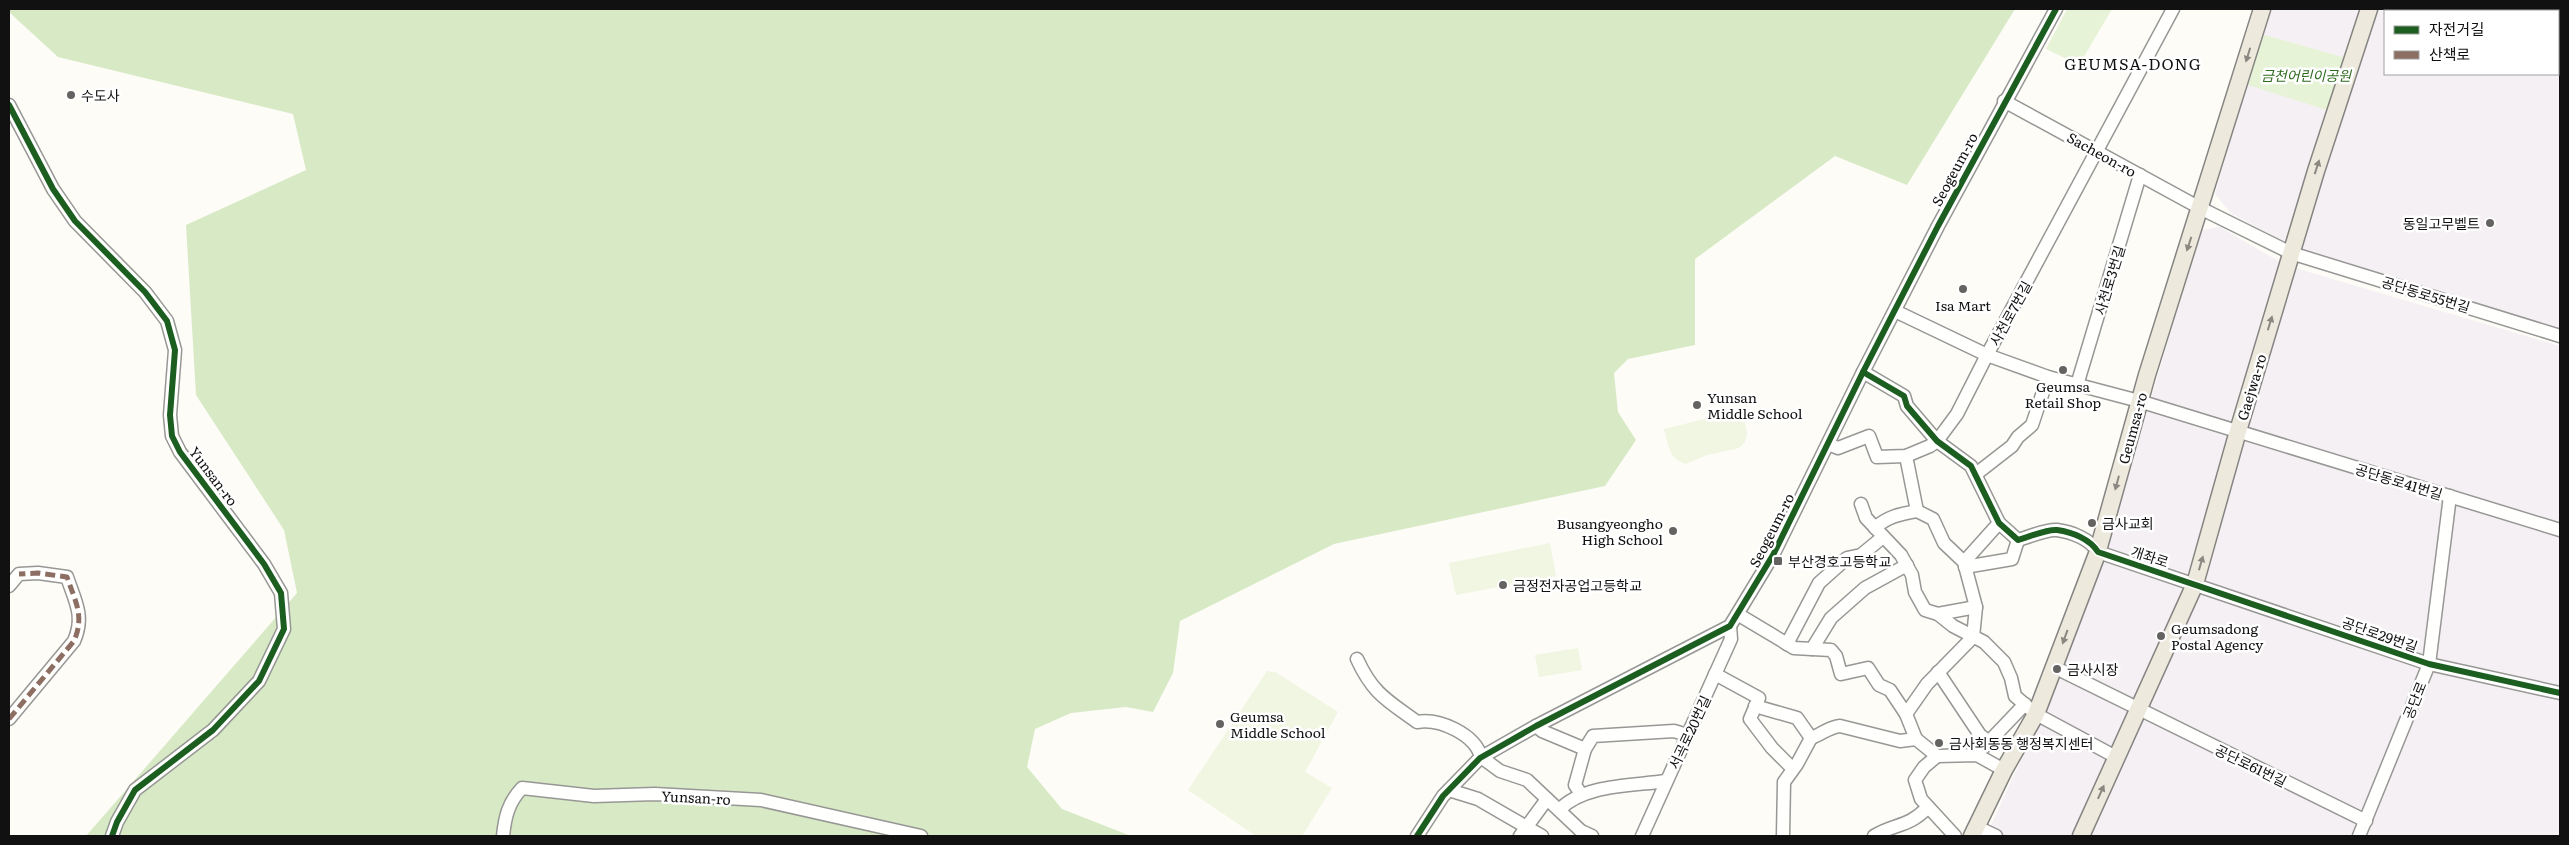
<svg xmlns="http://www.w3.org/2000/svg" width="2569" height="845" font-family="Literata,'Noto Sans KR',serif">
  <rect width="100%" height="100%" fill="#fdfcf7"/>
  <!-- industrial -->
  <g fill="#f5f0f3" fill-rule="evenodd">
    <path d="M2267,9H2560V331L2319,256L2286,243L2231,213L2215,194ZM2385,11H2558V74H2385Z"/>
    <path d="M2220,227L2280,262L2302,270L2560,346V836H2003L1989,829L2047,704L2107,547L2201,230Z"/>
  </g>
  <!-- green -->
  <g fill="#e7f3d7">
    <path d="M2067,9H2112L2079,65L2046,49Z"/>
    <path d="M2261,34L2346,58L2330,111L2245,84Z"/>
  </g>
  <!-- forest -->
  <path fill="#d8eac5" d="M9,9H2015L1907,185L1835,156L1695,259V345L1628,359L1614,373L1618,412L1636,440L1605,486L1334,544L1180,621L1173,673L1153,712L1126,707L1071,713L1035,729L1027,767L1062,809L1131,836H86L297,593L284,530L196,395L186,225L306,170L293,114L58,57L9,12Z"/>
  <!-- pitch -->
  <g fill="#f0f6e1">
    <path d="M1742,410L1747,433L1745,442L1739,448L1707,455L1686,464C1669,459 1668,445 1664,429Z"/>
    <path d="M1550,543L1556,576L1456,595L1449,563Z"/>
    <path d="M1578,648L1582,670L1539,677L1535,655Z"/>
    <path d="M1267,671L1275,672L1338,712L1305,772L1332,788L1302,836H1256L1188,790Z"/>
  </g>
  <g fill="none" stroke-linecap="round" stroke-linejoin="round">
    <defs>
      <g id="minor">
        <path d="M2004,101L2200,208L2291,253L2560,336"/>
        <path d="M9,105L53,189L75,221L145,292L167,321L175,350L170,415L172,436L180,452L264,564L281,593L284,629L259,681L213,730L135,790L117,822L112,836"/>
        <path d="M1895,311L1987,355L2048,377L2139,401L2560,530"/>
        <path d="M1863,372L1904,396L1907,406L1937,441L1971,466L1999,523L2018,540C2029,537 2046,529 2057,530C2072,532 2090,539 2098,552L2429,664L2560,693"/>
        <path d="M2077,385L2140,175"/>
        <path d="M1828,444L1838,448L1869,436L1877,457L1906,456L1930,446L1937,441L1957,414L1987,355L2173,9"/>
        <path d="M1906,456L1917,511"/>
        <path d="M1976,474L2012,446L2018,437L2032,425L2048,377"/>
        <path d="M1861,504L1866,518L1901,555L1912,575L1915,592L1925,610L1938,614L1953,626L1984,642L2004,662L2011,678L2015,696L2036,714L2116,757"/>
        <path d="M1964,562L1999,523"/>
        <path d="M1965,567L2012,559L2018,540"/>
        <path d="M9,586L19,574L38,573L67,577C75,601 85,616 74,641L9,719"/>
        <path d="M1938,614L1976,607"/>
        <path d="M1739,615L1794,648L1831,650L1836,656L1841,674L1868,668L1879,685L1890,690L1906,714"/>
        <path d="M1787,644L1819,583L1847,558L1861,555L1883,537"/>
        <path d="M1812,649L1831,618L1865,588L1907,565"/>
        <path d="M1357,659C1373,694 1387,700 1417,722C1439,718 1475,734 1481,757L1500,771L1527,780L1581,831L1592,836"/>
        <path d="M2054,667L2366,821"/>
        <path d="M1938,672L1980,735L1988,741"/>
        <path d="M1715,674L1759,698L1750,719L1772,748L1793,769"/>
        <path d="M1755,706L1797,718L1811,738"/>
        <path d="M1536,726L1542,731L1585,749"/>
        <path d="M1811,738C1822,734 1829,727 1840,726L1900,741L1916,739L1906,714L1927,684L1973,637L1976,607L1964,562L1944,543L1933,519L1917,511C1901,514 1888,516 1875,528"/>
        <path d="M1916,739L1937,756L1977,755L2004,770"/>
        <path d="M1984,747L2025,704"/>
        <path d="M1937,756L1924,767L1915,780L1921,799L1955,836"/>
        <path d="M1449,790L1478,799L1542,836"/>
        <path d="M1581,794L1575,785L1585,749L1593,736L1674,731L1687,735"/>
        <path d="M1559,810C1584,784 1632,786 1666,781"/>
        <path d="M1977,827L1996,836"/>
        <path d="M503,836C505,817 508,803 522,788L594,796L655,794L761,800L921,836"/>
        <path d="M1417,836L1443,796L1480,758L1536,726L1730,626L1773,555L1863,372L1938,226L2056,9"/>
        <path d="M1520,836L1547,799"/>
        <path d="M1642,836L1731,639L1730,626"/>
        <path d="M1783,836L1784,782L1797,764L1811,738"/>
        <path d="M1874,836C1895,823 1908,828 1928,807"/>
        <path d="M2359,836L2429,664L2450,496"/>
      </g>
      <g id="major">
        <path d="M1972,836L2004,770L2036,714L2097,554L2147,375L2262,9"/>
        <path d="M2081,836L2195,584L2238,431L2316,171L2369,9"/>
      </g>
    </defs>
    <!-- minor casing -->
    <use href="#minor" stroke="#979795" stroke-width="15"/>
    <!-- major casing -->
    <use href="#major" stroke="#858482" stroke-width="19"/>
    <!-- minor -->
    <use href="#minor" stroke="#fffffe" stroke-width="12"/>
    <!-- major -->
    <use href="#major" stroke="#ede9dc" stroke-width="16"/>
    <!-- quiet -->
    <path stroke="#8d6e63" stroke-width="5" stroke-dasharray="10 5" stroke-linecap="butt" d="M9,719L74,641C85,616 75,601 67,577L38,573L19,574"/>
    <defs>
      <g id="cycleway">
        <path d="M9,105L53,189L75,221L145,292L167,321L175,350L170,415L172,436L180,452L264,564L281,593L284,629L259,681L213,730L135,790L117,822L112,836"/>
        <path d="M1863,372L1904,396L1907,406L1937,441L1971,466L1999,523L2018,540C2029,537 2046,529 2057,530C2072,532 2090,539 2098,552L2429,664L2560,693"/>
        <path d="M1417,836L1443,796L1480,758L1536,726L1730,626L1773,555L1863,372L1938,226L2056,9"/>
      </g>
    </defs>
    <!-- cycleway casing -->
    <use href="#cycleway" stroke="#fff" stroke-width="9"/>
    <!-- cycleway -->
    <use href="#cycleway" stroke="#1b5e20" stroke-width="6"/>
  </g>
  <!-- one-way arrows -->
  <defs><path id="oneway-solid" d="M-6-.8H1V-3.2L6.5 0L1 3.2V.8H-6Z" transform="scale(1.25)"/></defs>
  <g fill="#8a8881">
    <use href="#oneway-solid" transform="translate(2248 55) rotate(107)"/>
    <use href="#oneway-solid" transform="translate(2317 167) rotate(-72)"/>
    <use href="#oneway-solid" transform="translate(2189 244) rotate(108)"/>
    <use href="#oneway-solid" transform="translate(2270 323) rotate(-73)"/>
    <use href="#oneway-solid" transform="translate(2117 483) rotate(105)"/>
    <use href="#oneway-solid" transform="translate(2201 563) rotate(-74)"/>
    <use href="#oneway-solid" transform="translate(2065 637) rotate(110)"/>
    <use href="#oneway-solid" transform="translate(2101 792) rotate(-66)"/>
  </g>
  <!-- markers -->
  <g fill="#646362" stroke="#fff" stroke-width="2">
    <circle cx="71" cy="95" r="5"/>
    <circle cx="2490" cy="223" r="5"/>
    <circle cx="1963" cy="289" r="5"/>
    <circle cx="2063" cy="370" r="5"/>
    <circle cx="1697" cy="405" r="5"/>
    <circle cx="2092" cy="523" r="5"/>
    <circle cx="1673" cy="531" r="5"/>
    <rect x="1773" y="556" width="10" height="10" rx="2.5"/>
    <circle cx="1503" cy="585" r="5"/>
    <circle cx="2161" cy="636" r="5"/>
    <circle cx="2057" cy="669" r="5"/>
    <circle cx="1220" cy="724" r="5"/>
    <circle cx="1939" cy="743" r="5"/>
  </g>
  <g text-anchor="middle" dominant-baseline="central" stroke-width="5" stroke-linejoin="round" paint-order="stroke">
    <!-- park labels -->
    <g font-size="14" font-style="italic" fill="#2f6b1f" stroke="#fff">
      <text x="2306" y="75">금천어린이공원</text>
    </g>
    <!-- poi labels -->
    <g font-size="14" fill="#111" stroke="#fff" text-anchor="start">
      <text x="81" y="95">수도사</text>
      <text x="2480" y="223" text-anchor="end">동일고무벨트</text>
      <text x="1963" y="305" text-anchor="middle">Isa Mart</text>
      <text x="2063" y="386" text-anchor="middle">Geumsa<tspan x="2063" dy="16">Retail Shop</tspan></text>
      <text x="1707" y="397">Yunsan<tspan x="1707" dy="16">Middle School</tspan></text>
      <text x="1663" y="523" text-anchor="end">Busangyeongho<tspan x="1663" dy="16">High School</tspan></text>
      <text x="2102" y="523">금사교회</text>
      <text x="1788" y="561">부산경호고등학교</text>
      <text x="1513" y="585">금정전자공업고등학교</text>
      <text x="2171" y="628">Geumsadong<tspan x="2171" dy="16">Postal Agency</tspan></text>
      <text x="2067" y="669">금사시장</text>
      <text x="1230" y="716">Geumsa<tspan x="1230" dy="16">Middle School</tspan></text>
      <text x="1949" y="743">금사회동동 행정복지센터</text>
    </g>
    <!-- street labels -->
    <g font-size="14" fill="#111" stroke="#fff">
      <text transform="translate(2102 154) rotate(29)">Sacheon-ro</text>
      <text transform="translate(1954 169) rotate(-62)">Seogeum-ro</text>
      <text transform="translate(2109 280) rotate(-73)">사천로3번길</text>
      <text transform="translate(2426 294) rotate(17)">공단동로55번길</text>
      <text transform="translate(2010 313) rotate(-61)">사천로7번길</text>
      <text transform="translate(2251 387) rotate(-73)">Gaejwa-ro</text>
      <text transform="translate(2132 428) rotate(-75)">Geumsa-ro</text>
      <text transform="translate(214 476) rotate(53)">Yunsan-ro</text>
      <text transform="translate(2399 481) rotate(17)">공단동로41번길</text>
      <text transform="translate(1771 530) rotate(-63)">Seogeum-ro</text>
      <text transform="translate(2150 556) rotate(18)">개좌로</text>
      <text transform="translate(2380 634) rotate(19)">공단로29번길</text>
      <text transform="translate(2414 700) rotate(-68)">공단로</text>
      <text transform="translate(1689 732) rotate(-65)">서곡로20번길</text>
      <text transform="translate(2251 765) rotate(26)">공단로61번길</text>
      <text transform="translate(696 797) rotate(3)">Yunsan-ro</text>
    </g>
    <!-- quarter labels -->
    <g font-size="16" letter-spacing="1" fill="#111" stroke="#fff">
      <text x="2133" y="63">GEUMSA-DONG</text>
    </g>
  </g>
  <!-- border -->
  <rect width="2569" height="845" fill="none" stroke="#111111" stroke-width="20"/>
  <!-- legend -->
  <rect x="2384" y="10" width="175" height="65" fill="#ffffff" stroke="#a0a0a0"/>
  <rect x="2394" y="26" width="25" height="8" fill="#1b5e20" stroke="#a0a0a0"/>
  <text x="2429" y="35" font-size="15" fill="#111111">자전거길</text>
  <rect x="2394" y="51" width="25" height="8" fill="#8d6e63" stroke="#a0a0a0"/>
  <text x="2429" y="60" font-size="15" fill="#111111">산책로</text>
</svg>
